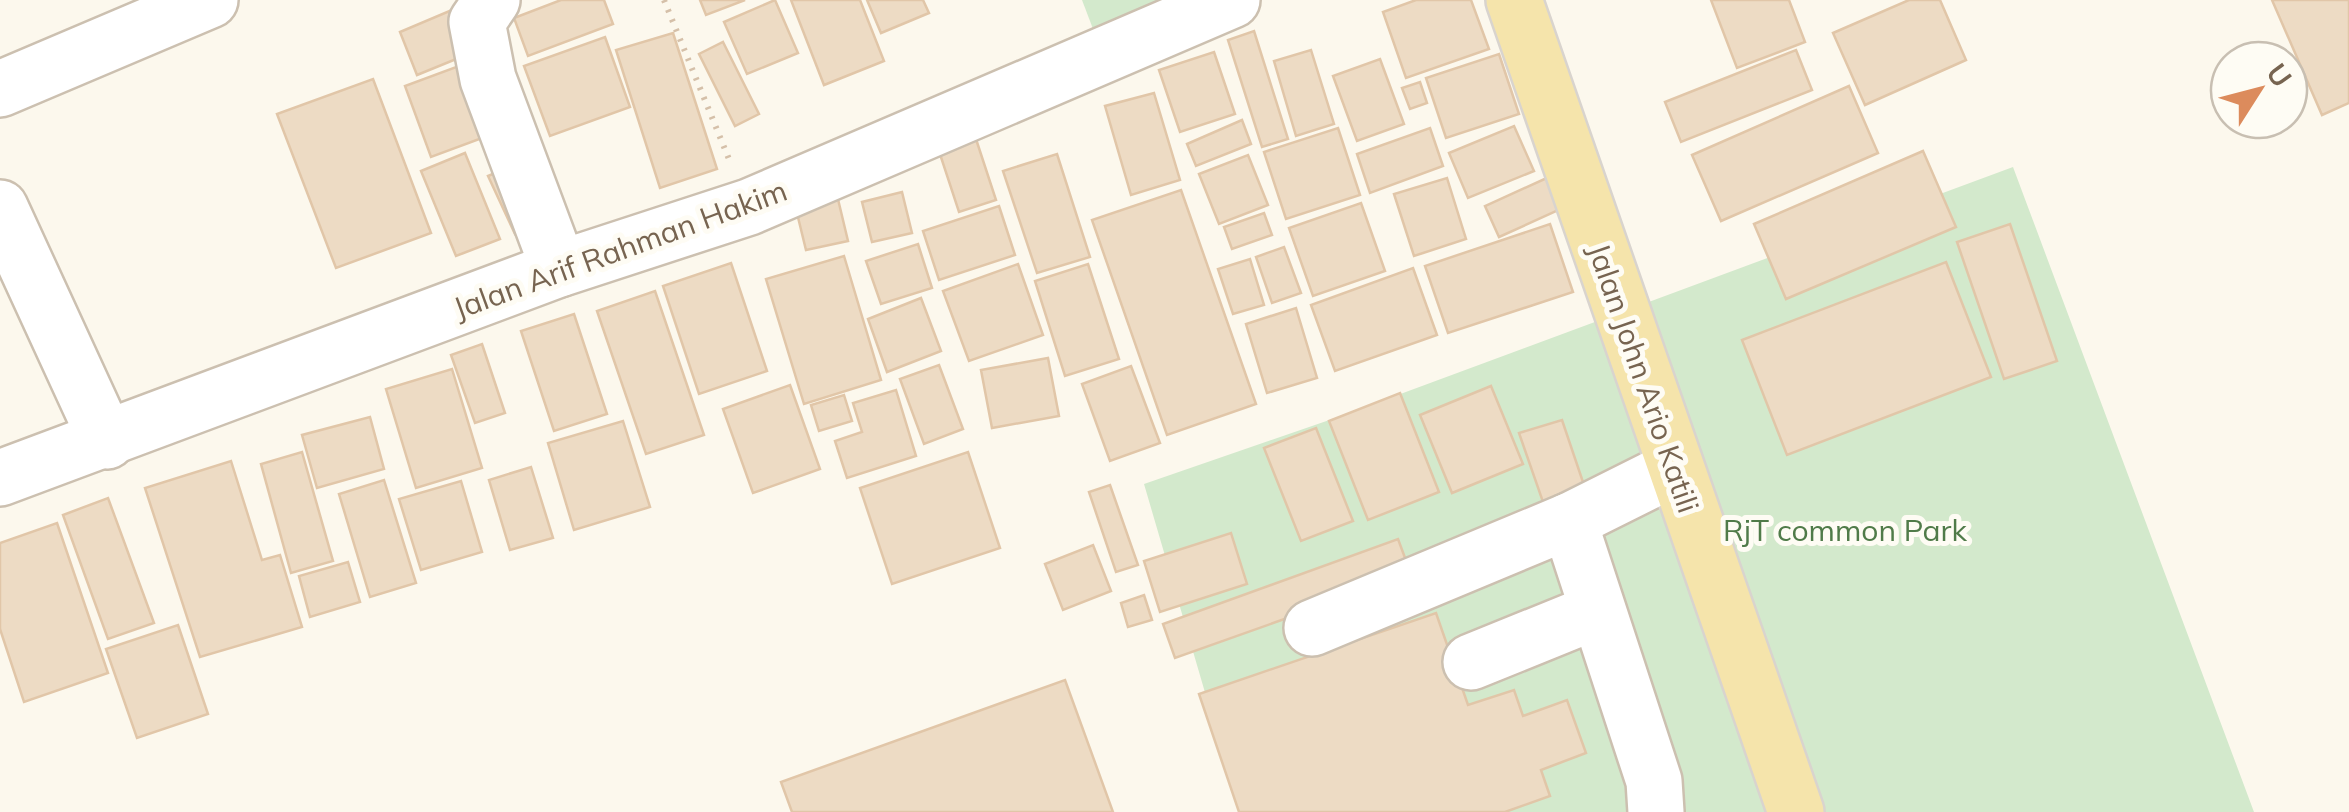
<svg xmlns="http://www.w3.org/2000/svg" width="2349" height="812" font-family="Mulish,sans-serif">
  <rect width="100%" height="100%" fill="#fcf8ed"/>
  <!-- green -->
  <g fill="#d3e9cc">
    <path d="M1082,0H1220L1101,50Z"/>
    <path d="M2013,167L2254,812H1240L1144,484L1341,416Z"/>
  </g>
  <!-- building -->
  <g fill="#eddbc4" stroke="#e1c6a8" stroke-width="2.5">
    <path d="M561,0H604L613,24L528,56L514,18Z"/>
    <path d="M700,0H745L706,15Z"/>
    <path d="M775,0L798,53L747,74L724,22Z"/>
    <path d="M791,0H860L884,61L824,85Z"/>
    <path d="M867,0H923L929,13L881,33Z"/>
    <path d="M1416,0H1471L1489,49L1406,78L1383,12Z"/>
    <path d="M1711,0H1789L1805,42L1737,68Z"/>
    <path d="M1909,0H1940L1966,60L1865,105L1833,33Z"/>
    <path d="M2272,0H2349V103L2322,115Z"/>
    <path d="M459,7L471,53L417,75L400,32Z"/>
    <path d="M1254,31L1288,139L1262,147L1228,40Z"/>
    <path d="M673,33L717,169L660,188L616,50Z"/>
    <path d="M605,37L630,107L550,136L524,66Z"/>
    <path d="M723,42L759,114L735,126L699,54Z"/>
    <path d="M1311,50L1334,124L1296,136L1274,61Z"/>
    <path d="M1796,50L1812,90L1681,142L1665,102Z"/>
    <path d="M1214,52L1235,114L1180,132L1159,70Z"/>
    <path d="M1499,54L1519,114L1446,138L1426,78Z"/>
    <path d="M1380,59L1404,124L1357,141L1333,76Z"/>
    <path d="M475,60L501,131L431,157L405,86Z"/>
    <path d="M373,79L431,233L336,268L277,114Z"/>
    <path d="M1420,82L1427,103L1410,109L1402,88Z"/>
    <path d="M1849,86L1878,153L1721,221L1692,155Z"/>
    <path d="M1154,93L1180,180L1131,195L1105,106Z"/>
    <path d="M1242,120L1251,144L1196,166L1187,144Z"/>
    <path d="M1514,126L1534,171L1468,198L1449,153Z"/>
    <path d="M1338,128L1360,195L1286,219L1264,152Z"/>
    <path d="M1430,128L1443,166L1370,193L1357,154Z"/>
    <path d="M975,136L996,200L959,212L938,148Z"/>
    <path d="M1923,151L1956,227L1786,299L1754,224Z"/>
    <path d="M465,153L500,239L456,256L421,171Z"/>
    <path d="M1057,154L1090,257L1037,273L1003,171Z"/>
    <path d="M1248,155L1268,205L1219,224L1199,174Z"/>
    <path d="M512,166L539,223L515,234L488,176Z"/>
    <path d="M1549,177L1563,208L1499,237L1485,206Z"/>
    <path d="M1447,178L1466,239L1414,256L1394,194Z"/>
    <path d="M1181,190L1256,404L1167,435L1092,220Z"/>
    <path d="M902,192L912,233L872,242L862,202Z"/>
    <path d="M837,195L848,241L806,250L795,205Z"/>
    <path d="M1361,203L1385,271L1313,296L1289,228Z"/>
    <path d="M999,206L1015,255L939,280L923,231Z"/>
    <path d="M1264,213L1272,235L1232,249L1224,227Z"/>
    <path d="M1550,224L1573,292L1448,333L1425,266Z"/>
    <path d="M2010,224L2057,361L2004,379L1957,242Z"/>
    <path d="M918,244L932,288L881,304L866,261Z"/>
    <path d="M1284,247L1301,293L1272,303L1256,257Z"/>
    <path d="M844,256L881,380L804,404L766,279Z"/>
    <path d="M1250,259L1264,305L1233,314L1218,269Z"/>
    <path d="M1946,262L1991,377L1787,455L1742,340Z"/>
    <path d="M731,263L767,371L699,394L663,286Z"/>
    <path d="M1018,264L1043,335L969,361L943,291Z"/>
    <path d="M1088,264L1119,359L1065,376L1035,281Z"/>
    <path d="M1413,268L1437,335L1335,371L1311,305Z"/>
    <path d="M655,291L704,435L646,454L597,311Z"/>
    <path d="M921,298L941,351L887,372L868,319Z"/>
    <path d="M1296,308L1317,378L1267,393L1246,324Z"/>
    <path d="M574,314L607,414L554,431L521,331Z"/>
    <path d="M482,344L505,413L475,423L451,355Z"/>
    <path d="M1048,358L1059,416L992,428L981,370Z"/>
    <path d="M939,365L963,429L924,444L900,379Z"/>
    <path d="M1131,366L1160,443L1110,461L1082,384Z"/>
    <path d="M452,369L482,468L416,488L386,389Z"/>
    <path d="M790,385L820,469L753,493L723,409Z"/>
    <path d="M1491,386L1523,464L1452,493L1420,415Z"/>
    <path d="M896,390L916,456L847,478L835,441L862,432L853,403Z"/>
    <path d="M1400,393L1439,492L1368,520L1329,421Z"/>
    <path d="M844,395L852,421L819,431L811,405Z"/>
    <path d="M370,417L384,469L317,488L302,435Z"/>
    <path d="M1562,420L1585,488L1543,502L1519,433Z"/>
    <path d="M623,421L650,507L574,530L548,443Z"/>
    <path d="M1316,428L1353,521L1301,541L1264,448Z"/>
    <path d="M302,452L333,561L291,573L261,464Z"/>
    <path d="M968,452L1000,548L892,584L860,488Z"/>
    <path d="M231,461L262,560L280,555L302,627L200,657L145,488Z"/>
    <path d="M531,467L553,538L510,550L489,480Z"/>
    <path d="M384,480L416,583L370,597L339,494Z"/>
    <path d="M461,481L482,552L421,570L399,499Z"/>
    <path d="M1110,485L1138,565L1116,572L1089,492Z"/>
    <path d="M108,498L154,623L108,639L63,515Z"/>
    <path d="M57,523L108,673L24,702L0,629V543Z"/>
    <path d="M1231,533L1247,584L1160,612L1144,561Z"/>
    <path d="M1398,539L1411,574L1175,658L1163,624Z"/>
    <path d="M1093,545L1111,591L1063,610L1045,564Z"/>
    <path d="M348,562L360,602L310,617L299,576Z"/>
    <path d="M1144,595L1152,620L1128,627L1121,603Z"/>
    <path d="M1436,613L1468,705L1514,690L1523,716L1567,700L1586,753L1541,770L1550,796L1505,812H1239L1199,694Z"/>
    <path d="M178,625L208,714L137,738L106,649Z"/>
    <path d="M1065,680L1113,812H792L781,782Z"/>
  </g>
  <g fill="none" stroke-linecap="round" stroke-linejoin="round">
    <defs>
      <g id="minor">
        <path d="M492,0L477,22L488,79L559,269"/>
        <path d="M0,89L210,0"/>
        <path d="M0,208L107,441"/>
        <path d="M0,478L559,269L749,207L1232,0"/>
        <path d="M1569,521L1654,781L1656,812"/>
        <path d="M1312,628L1569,521L1675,468"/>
        <path d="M1471,662L1597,611"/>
      </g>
      <path id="major" d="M1514,0L1796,812"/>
    </defs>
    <!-- minor casing -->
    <use href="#minor" stroke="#ccc0b0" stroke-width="60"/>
    <!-- major casing -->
    <use href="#major" stroke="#d9d4ce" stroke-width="60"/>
    <!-- path -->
    <path stroke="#d5c0a9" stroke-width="6" stroke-dasharray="2.5 8" stroke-linecap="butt" d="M664,0L731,164"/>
    <!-- minor -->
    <use href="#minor" stroke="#fff" stroke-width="55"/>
    <!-- major -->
    <use href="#major" stroke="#f5e4ab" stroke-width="55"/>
  </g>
  <g text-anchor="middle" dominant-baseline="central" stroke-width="10" stroke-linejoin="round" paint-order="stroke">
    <!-- street labels -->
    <g font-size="30" fill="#776450" stroke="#fefcf4">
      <text transform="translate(620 249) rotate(-20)">Jalan Arif Rahman Hakim</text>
      <text transform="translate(1644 378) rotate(71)">Jalan John Ario Katili</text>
    </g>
    <!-- park labels -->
    <g font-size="30" fill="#507b49" stroke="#fefcf4">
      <text x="1845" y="530">RjT common Park</text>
    </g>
  </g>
  <!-- north arrow -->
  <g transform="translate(2259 90) rotate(54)"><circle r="48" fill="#fefcf4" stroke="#c8bfb2" stroke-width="2.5"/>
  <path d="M0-8L18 38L0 25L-18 38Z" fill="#dc8b5c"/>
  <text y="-15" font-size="28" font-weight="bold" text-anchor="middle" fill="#776450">U</text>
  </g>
</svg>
